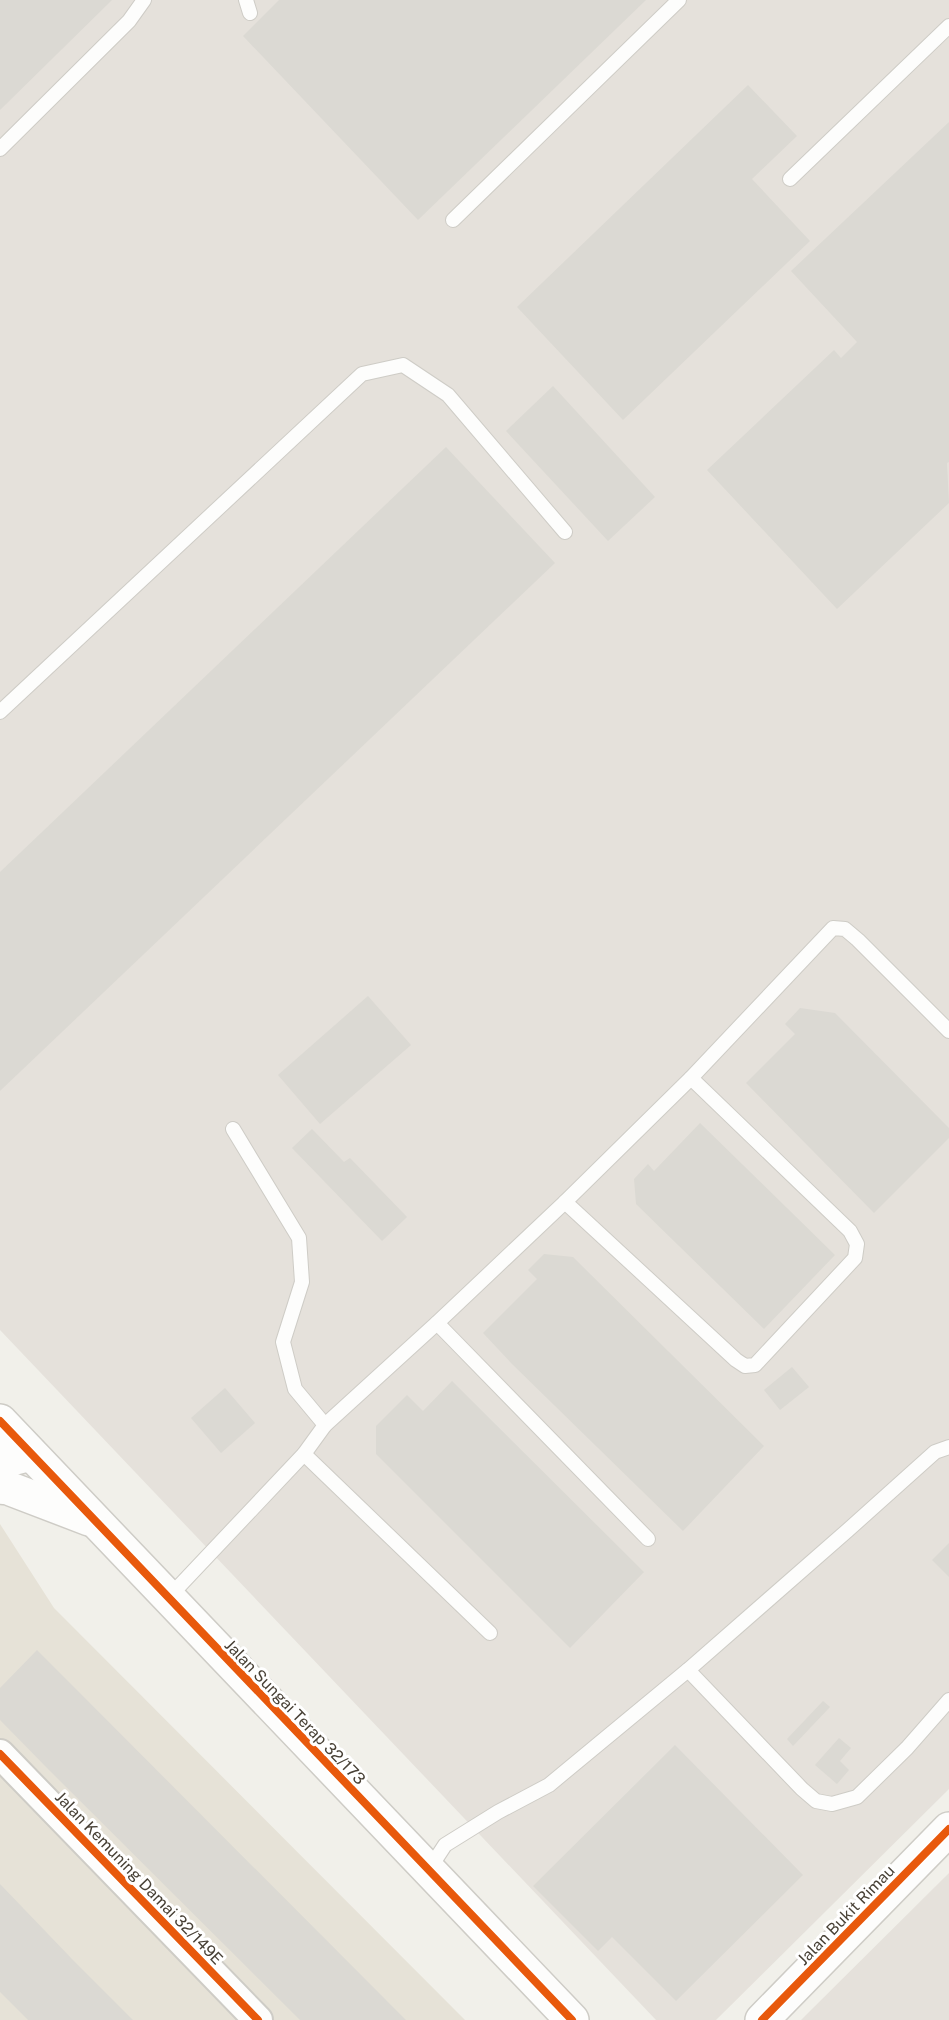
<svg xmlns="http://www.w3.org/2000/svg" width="949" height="2020" font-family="'Public Sans',sans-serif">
  <rect width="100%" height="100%" fill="#f1f0ea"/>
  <!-- residential -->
  <path fill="#e6e2d7" d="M0,1524L54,1608L465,2020H0Z"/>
  <!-- industrial -->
  <g fill="#e5e1db">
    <path d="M0,0H949V1789L716,2020H656L0,1330Z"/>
    <path d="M949,1873V2020H801Z"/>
  </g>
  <!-- building -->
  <g fill="#dbd9d3">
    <path d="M0,0H112L0,110Z"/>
    <path d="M279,0H646L418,220L243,36Z"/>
    <path d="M748,85L797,136L752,179L810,241L623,420L517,307Z"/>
    <path d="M949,122V462L947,463L949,503L837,609L707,470L834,350L841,358L857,342L791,271Z"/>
    <path d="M553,386L655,497L608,541L506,431Z"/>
    <path d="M446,447L555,563L0,1091V872Z"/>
    <path d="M368,996L411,1045L320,1124L278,1075Z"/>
    <path d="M800,1008L835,1013L949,1128V1138L874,1213L746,1083L795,1034L785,1024Z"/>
    <path d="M700,1123L835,1255L764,1329L636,1204L634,1179L648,1164L654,1171Z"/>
    <path d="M312,1129L344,1162L350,1158L407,1217L382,1241L292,1148Z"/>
    <path d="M544,1254L573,1257L764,1446L683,1531L512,1364L483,1333L537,1279L528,1270Z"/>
    <path d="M792,1367L809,1387L780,1410L764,1390Z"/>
    <path d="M452,1381L644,1572L570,1648L376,1454V1426L407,1395L423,1411Z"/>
    <path d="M225,1388L255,1423L221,1453L191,1418Z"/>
    <path d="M949,1543V1577L932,1560Z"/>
    <path d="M37,1650L387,2001L406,2020H300L49,1770L0,1720V1688Z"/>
    <path d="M823,1701L830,1707L793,1746L787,1739Z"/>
    <path d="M839,1738L851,1748L840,1761L849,1770L837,1784L815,1765Z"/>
    <path d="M675,1745L803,1875L676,2001L612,1937L598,1951L533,1886Z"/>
    <path d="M0,1884L71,1958L133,2020H28L0,1992Z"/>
  </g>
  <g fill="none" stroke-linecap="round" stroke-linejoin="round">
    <defs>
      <g id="service">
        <path d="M246,0L250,13"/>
        <path d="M0,149L129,21L144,0"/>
        <path d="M790,179L949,26"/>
        <path d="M453,220L679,0"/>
        <path d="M0,712L362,374L403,365L448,395L565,532"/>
        <path d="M233,1129L299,1238L302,1282L283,1342L295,1389L325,1425"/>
        <path d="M565,1202L736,1360L745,1366L755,1365L855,1258L857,1244L850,1231L691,1078"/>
        <path d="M437,1323L648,1539"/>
        <path d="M304,1454L490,1633"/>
        <path d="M168,1598L304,1454L325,1425L437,1323L565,1202L691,1078L833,928L845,929L858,940L949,1031"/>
        <path d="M688,1670L802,1789L816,1801L832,1804L857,1797L907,1748L949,1700"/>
        <path d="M428,1871L445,1845L498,1812L549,1785L688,1670L848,1530L935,1452L949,1447"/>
      </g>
      <path id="minor" d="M0,1754L258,2020"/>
      <g id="tertiary">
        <path d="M0,1421L572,2020"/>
        <path d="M0,1462L31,1454"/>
        <path d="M0,1487L8,1488L89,1519"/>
        <path d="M762,2020L949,1829"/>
      </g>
    </defs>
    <!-- service casing -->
    <use href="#service" stroke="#ceccc6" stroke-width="16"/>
    <!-- minor casing -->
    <use href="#minor" stroke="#ceccc6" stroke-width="32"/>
    <!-- tertiary casing -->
    <use href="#tertiary" stroke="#ceccc6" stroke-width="36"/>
    <!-- service -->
    <use href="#service" stroke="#fdfdfc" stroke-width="14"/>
    <!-- minor -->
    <use href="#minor" stroke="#fdfdfc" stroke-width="28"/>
    <!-- tertiary -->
    <use href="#tertiary" stroke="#fdfdfc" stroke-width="33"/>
    <defs>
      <g id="cycleway">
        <path d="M0,1421L572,2020"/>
        <path d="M0,1754L258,2020"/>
        <path d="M762,2020L949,1829"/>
      </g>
    </defs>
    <!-- cycleway casing -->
    <use href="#cycleway" stroke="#fff" stroke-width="11"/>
    <!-- cycleway -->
    <use href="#cycleway" stroke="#e8590c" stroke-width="8"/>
  </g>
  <g text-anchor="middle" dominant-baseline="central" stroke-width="6" stroke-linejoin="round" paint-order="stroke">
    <!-- street labels -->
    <g font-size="16" fill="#484136" stroke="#fff">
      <text transform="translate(295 1712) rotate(46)">Jalan Sungai Terap 32/173</text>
      <text transform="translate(139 1878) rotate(46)">Jalan Kemuning Damai 32/149E</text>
      <text transform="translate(846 1915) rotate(-46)">Jalan Bukit Rimau</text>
    </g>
  </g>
</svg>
